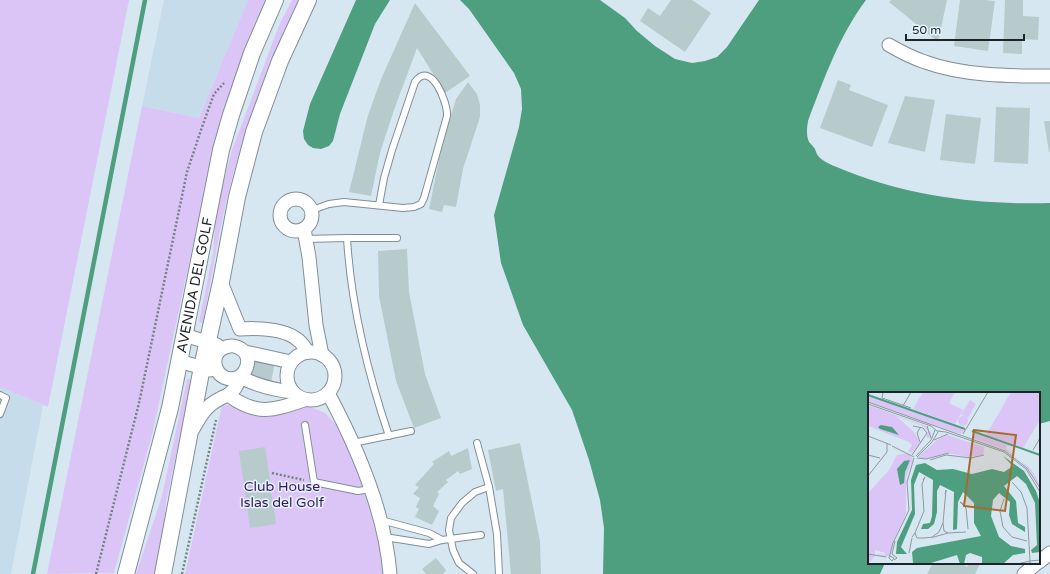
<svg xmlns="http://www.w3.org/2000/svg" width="1050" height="574" font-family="'Varela Round',sans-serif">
  <rect width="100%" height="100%" fill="#d7e7f1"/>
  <!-- built -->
  <g fill="#c6dceb">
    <path d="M164,0H248L199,118L142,106Z"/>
    <path d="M0,387L43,405L11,574H0Z"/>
  </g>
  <!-- green -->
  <g fill="#dbc5f7">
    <path d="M0,0H129L48,407L0,387Z"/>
    <path d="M248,0H270L213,151L153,431L114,573L47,574L142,106L199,118Z"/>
    <path d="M292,0H302C279,50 256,99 240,151C222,207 214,266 203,323L199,322L213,253L216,210L232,150L280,23Z"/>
    <path d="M187,379L192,380L166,502L162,558L159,574H136L162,496Z"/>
    <path d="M222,405L311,407L325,413L337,426L358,471L371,514L379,545L383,574H185Z"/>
  </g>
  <!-- water -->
  <g fill="#4d9f80">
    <path d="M356,0H390L375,24L340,114L333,141L329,146L321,149L313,148L308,145L304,139L303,131L310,104Z"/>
    <path d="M460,0H600L625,18L637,31L655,46L675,59L692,63L705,61L717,57L727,47L759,0H866C839,36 824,79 808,121C807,127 806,136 809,142C811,144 813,146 815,149C816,152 817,155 819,157C826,164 840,168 849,172C912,197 983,205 1050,203V421L1039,424V393H869V563H885L880,574H603L604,528L600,500L589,460L572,410L523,325L501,263L494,215L519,127L522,109L521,89L514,73L469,9Z"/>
  </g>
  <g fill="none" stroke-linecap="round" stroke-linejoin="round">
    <!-- stream -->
    <path stroke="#4d9f80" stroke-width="4.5" d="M33,574L145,0"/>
  </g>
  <!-- building -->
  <g fill="#b7cbcc">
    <path d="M671,0H692L711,13L685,52L640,21L648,8L660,16Z"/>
    <path d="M891,0H947L938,42L889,2Z"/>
    <path d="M960,0H985L995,1L988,51L954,46Z"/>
    <path d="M1005,0H1023V16L1039,17L1038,40L1022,39V54L1003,53Z"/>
    <path d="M415,3L470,76L445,93L417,48L394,110L380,153L371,196L349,192L368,115L382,77Z"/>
    <path d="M838,80L851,85L849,90L888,105L872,147L820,128Z"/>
    <path d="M468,82L477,94L480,105V117L463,169L456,207L444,205L442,212L429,209L440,155L450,118L456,99Z"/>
    <path d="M905,96L935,100L925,152L888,143Z"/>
    <path d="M996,107L1030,108L1028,164L994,162Z"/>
    <path d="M946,114L981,118L975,164L940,160Z"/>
    <path d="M1044,121H1050V152H1049Z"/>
    <path d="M407,249L409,292L425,374L441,418L414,428L396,381L379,296L378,251Z"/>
    <path d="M252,357L275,362L271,383L247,378Z"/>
    <path d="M520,443L540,541L541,574H511L503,489L496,491L488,450Z"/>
    <path d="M265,447L276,524L250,528L239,451Z"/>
    <path d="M468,448L472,469L460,474L458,471L446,480L448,482L437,492L439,494L433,506L439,511L432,525L415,517L419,509L416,507L420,498L413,494L419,487L415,485L434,464L432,462L449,451L451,456Z"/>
    <path d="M436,558L446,570L443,574H426L422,569Z"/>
    <path d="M933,563H961L967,567L969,563H978L980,564L975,574H927Z"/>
  </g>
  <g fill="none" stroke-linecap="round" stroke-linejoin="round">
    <defs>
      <g id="service">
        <path d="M312,210L329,204L344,202L403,208L414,207L421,204L424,198L447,116C448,103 431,59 415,82L392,150L384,178L379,205"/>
        <path d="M347,238C351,306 367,371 389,436"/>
        <path d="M305,239L347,238H397"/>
        <path d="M0,395L6,398L0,414"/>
        <path d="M305,425L314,482L358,491L371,489"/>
        <path d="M353,443L411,431"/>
        <path d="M477,443L489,487L497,534L499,574"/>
        <path d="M381,520L429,533L442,540"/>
        <path d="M385,537L429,544L442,540L481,535"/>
        <path d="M473,574L459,563L453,550L449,530L451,518L462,503L475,492L489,487"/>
      </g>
      <g id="minor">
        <path d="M889,45C901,52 913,58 925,62C963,76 1010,76 1050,76"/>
        <circle cx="296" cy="215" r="16"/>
        <path d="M304,229L309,257L316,325L322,355"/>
        <path d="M221,282L240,329C257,328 284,328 298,340C302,343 305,348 308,352"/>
        <path d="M184,335L217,345"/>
        <path d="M245,352L291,362"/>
        <circle cx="311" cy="376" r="24"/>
        <path d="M179,361L210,370"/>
        <path d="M240,377C258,386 273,390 293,392"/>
        <path d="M328,393C357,447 385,512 390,574"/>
        <path d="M228,395C234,390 238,386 239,377C248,371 252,356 241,349C237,346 231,345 226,347C205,353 216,387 239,377"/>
        <path d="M193,429C203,411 208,403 228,395C257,416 272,411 304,400"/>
        <path d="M1039,562L1050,553"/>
        <path d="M1024,574L1037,563"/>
      </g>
      <g id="tertiary">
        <path id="s1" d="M126,574L170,408L221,150L231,115L252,53L275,0"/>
        <path d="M163,574L202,367L221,282L237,197L254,132L280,61L308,0"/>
      </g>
    </defs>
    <!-- service casing -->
    <use href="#service" stroke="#808e97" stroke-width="8"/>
    <!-- minor casing -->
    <use href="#minor" stroke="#808e97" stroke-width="15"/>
    <!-- tertiary casing -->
    <use href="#tertiary" stroke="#808e97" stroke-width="18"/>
    <!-- path -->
    <g stroke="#758087" stroke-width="2.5" stroke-dasharray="2 2" stroke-linecap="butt">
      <path d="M272,473L304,480"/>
      <path d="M96,574L139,403L187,172L202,127L214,94L224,83"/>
      <path d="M182,574L216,420"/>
    </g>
    <!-- service -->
    <use href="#service" stroke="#fff" stroke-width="6"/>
    <!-- minor -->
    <use href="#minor" stroke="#fff" stroke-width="13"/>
    <!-- tertiary -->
    <use href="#tertiary" stroke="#fff" stroke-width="16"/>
  </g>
  <g text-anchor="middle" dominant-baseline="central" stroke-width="3" stroke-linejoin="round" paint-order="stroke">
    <!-- street labels -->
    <g font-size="14" fill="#1d2327" stroke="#e4f4fe">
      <text stroke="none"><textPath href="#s1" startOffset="297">AVENIDA DEL GOLF</textPath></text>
    </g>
    <!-- park labels -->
    <g font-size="14" fill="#3d155e" stroke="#e4f4fe">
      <text x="282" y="486">Club House<tspan x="282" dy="16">Islas del Golf</tspan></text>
    </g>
  </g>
  <!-- overview -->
  <g transform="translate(868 392)">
    <rect width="172" height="172" fill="#d7e7f1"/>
    <path d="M55,0H87L81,11L95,18L87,32L45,17ZM143,0H172V28L155,56L118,43ZM0,4L97,38L93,42L78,37L0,10ZM102,8L108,12L100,26L93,22ZM0,13L58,34L63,41L61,46L58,45L60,39L55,34L28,24L45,39L51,48V54L43,61L40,59L44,53L41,50L0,34ZM90 29a5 5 0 1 1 10 0a5 5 0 1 1-10 0ZM104,40L139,53L138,57L162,76L168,85L172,95L162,79L151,67L135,57L105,46ZM79,43L116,55L115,63L100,65L79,61L56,67L50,65L69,48ZM40,61L45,67L38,85V122L27,145L22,163L18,165L7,162L17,163V161L7,158V164L0,172L1,100L21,78L29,63Z" fill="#dbc5f7"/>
    <path d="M13,33L24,35L31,43L12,37L10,35ZM135,64L156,79L168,99L172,111V160L164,161L163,158L169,153L167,111L158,92L149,84L136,94L148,109L150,131L157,135V140L144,132L141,123L142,110L131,101L125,108L123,124L131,145L143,154L157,157V161L145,163L135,172H114V165L102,161L98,163L96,172H92L89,163L63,171H45L44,160L49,156L113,144L106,131V111L95,100L90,110L89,137L85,138L86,100L72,93L69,99V120L66,132L60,137H53L55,132L62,131L64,124L65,88L51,80L46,93L47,122L33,155L39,162H28L29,150L44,118L43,88L48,73L57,71L69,78L85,77L104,82L124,77L136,80L145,74ZM42,68L37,80L36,91L32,93L29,77L36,69Z" fill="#4d9f80"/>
    <path fill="none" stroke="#4d9f80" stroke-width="2" d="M0,3L97,37M104,39L172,63"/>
    <path fill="none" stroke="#8d99a0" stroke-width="1" d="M15,0L14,6L43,16M0,10L137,59L159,76L172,96M0,12L63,34L69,39L78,40L136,60L158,77L172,100M35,14L43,0M59,34L63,46M95,42L120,0M0,44L23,53M66,48L80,42M52,50L49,41L52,36M24,54L46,65M165,58L172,46M0,63L12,66M44,63L59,41L55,36L45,34M48,64L63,48L67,38M49,65L64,50L70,40M49,66L58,67L81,61M62,68L78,63L103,66L116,63M0,84L19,60V51M144,90L153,100L159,116L162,169L172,168M136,107L132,119L135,135L144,145L159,149M96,112L92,110L98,116L100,137M75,131L78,98L77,102M47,141L56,119L54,92L57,85L55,88M80,141L98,140M44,145L47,141L49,146H56L66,145L80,141L76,139L75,131L71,140L64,145M41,161L44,146M0,162L18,165M22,164L26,166L24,169L21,166L25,151L41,118L39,90L46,66M26,168L29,166L24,162L27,149M149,172L162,169V172"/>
    <path fill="#a66a2c" fill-opacity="0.15" stroke="#a66a2c" stroke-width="2" d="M106,38L148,43L137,119L96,114Z"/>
    <rect width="172" height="172" fill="none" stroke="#1d2327" stroke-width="2"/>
  </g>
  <!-- scale -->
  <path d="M906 34v6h118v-6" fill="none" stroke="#1d2327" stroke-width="2"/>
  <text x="912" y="34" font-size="12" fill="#1d2327" stroke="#e4f4fe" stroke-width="3" paint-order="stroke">50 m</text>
</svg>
